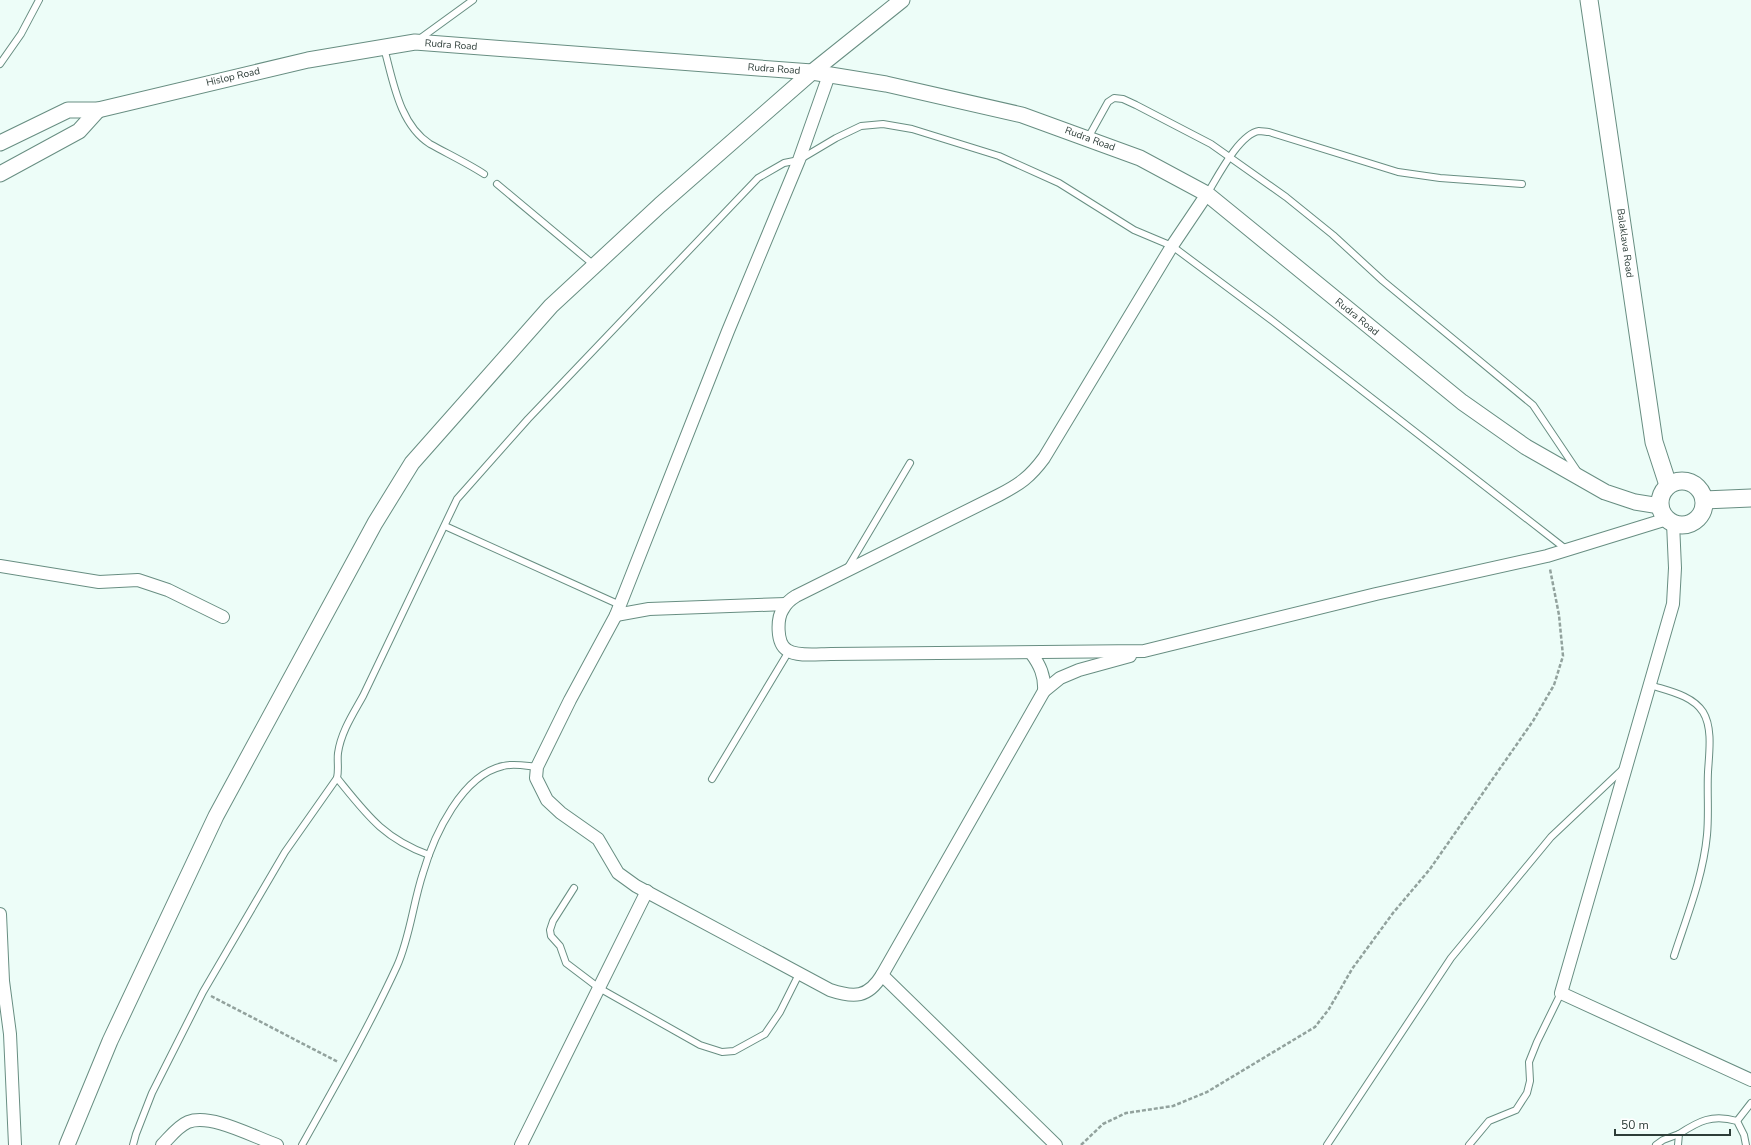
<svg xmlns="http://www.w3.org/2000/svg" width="1751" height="1145" font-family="'Nunito Sans',sans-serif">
  <rect width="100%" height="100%" fill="#edfdf8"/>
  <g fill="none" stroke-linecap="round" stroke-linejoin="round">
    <defs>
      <g id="service">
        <path d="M418,40L473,0"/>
        <path d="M384,48C393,80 399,124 430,144C448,154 467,163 484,174"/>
        <path d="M0,64L21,34L39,0"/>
        <path d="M1088,138L1108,102L1114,98L1123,99L1136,105L1211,144L1286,197L1333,235L1383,281L1533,405L1578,472"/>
        <path d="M497,184L594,265"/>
        <path d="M1207,194C1217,178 1239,134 1259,131C1262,131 1266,132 1269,132L1398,172L1440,178L1522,184"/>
        <path d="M445,526L620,605"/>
        <path d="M847,569L910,463"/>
        <path d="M1650,685C1668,691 1692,695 1703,712C1713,728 1709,754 1708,772C1707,793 1709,814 1707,835C1703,877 1687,916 1674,956"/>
        <path d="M337,778C367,815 383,838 429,855"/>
        <path d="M712,779L789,651"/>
        <path d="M574,888L553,921L550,930L551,936L560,946L566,963L599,988L700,1045L722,1052L734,1051L765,1034L780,1012L799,974"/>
        <path d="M1737,1121L1751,1103"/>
        <path d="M133,1145L136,1134L152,1093L203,992L285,852L337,778C339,770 337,761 338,753C341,732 353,714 363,696L457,499L528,419L758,178L784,163L799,160L836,138L861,126L883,124L912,129L999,156L1059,183L1134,230L1172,246L1270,319L1567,550"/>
        <path d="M302,1145C335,1086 369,1027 397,966C410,937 413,903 423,873C434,835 462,775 503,766C514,763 526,766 537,767"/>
        <path d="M1327,1145L1451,958L1551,837L1623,769"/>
        <path d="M1469,1145L1489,1121L1516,1110L1527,1093L1530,1081L1529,1062L1537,1042L1561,993"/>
        <path d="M1656,1145L1663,1140L1679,1134"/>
        <path d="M1678,1145L1679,1134C1699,1121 1712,1114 1737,1121L1744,1135L1746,1145"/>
      </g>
      <g id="minor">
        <path d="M829,75L799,160L728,331L616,615L570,700L537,767L536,778L547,800L561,813L598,839L618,873L636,886L830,990C854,998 868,998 882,975L1044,691C1045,676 1040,665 1031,653"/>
        <path d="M1207,194L1172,246L1044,458C1030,477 1020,484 999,495L796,596C791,599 786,603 783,609C777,618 776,643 787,650C797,657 818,654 831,654L1144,651L1376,594L1547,556L1667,519"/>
        <path d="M1673,523L1675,568L1673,604L1561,993L1751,1080"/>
        <path d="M0,566L99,582L138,580L168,590L223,617"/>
        <path d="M616,615L649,609L786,604"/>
        <path d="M1044,691L1060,678L1079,670L1130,656"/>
        <path d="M0,914L3,981L10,1034L15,1145"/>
        <path d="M882,975L1056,1145"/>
        <path d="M162,1145C169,1138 178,1126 188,1122C211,1113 254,1137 277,1145"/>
        <path d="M521,1145L647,891"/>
      </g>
      <g id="tertiary">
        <path d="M0,143L68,110H98L308,60L415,42L812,72L886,84L1022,115L1140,158L1207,194L1462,402L1526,447L1605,492L1635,502L1660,506"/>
        <path d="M0,174L79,131L98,110"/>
        <path d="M67,1145L110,1041L216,816L375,523L412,463L551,306L660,205L812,72L902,0"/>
      </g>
      <g id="secondary">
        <path d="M1589,0L1654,442L1668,485"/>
        <circle cx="1682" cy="503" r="22"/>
        <path d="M1704,500L1751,498"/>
      </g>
    </defs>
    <!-- service casing -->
    <use href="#service" stroke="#688e82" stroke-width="8"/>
    <!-- minor casing -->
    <use href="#minor" stroke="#688e82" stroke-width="14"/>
    <!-- tertiary casing -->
    <use href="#tertiary" stroke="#688e82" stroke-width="17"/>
    <!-- secondary casing -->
    <use href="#secondary" stroke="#688e82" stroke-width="19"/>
    <!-- path -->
    <g stroke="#92a29d" stroke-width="2.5" stroke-dasharray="4 2" stroke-linecap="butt">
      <path d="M211,996L338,1062"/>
      <path d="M1081,1145L1103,1124L1126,1113L1173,1106L1207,1092L1315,1027L1329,1009L1352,969L1393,913L1430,869L1533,721L1554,685L1563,656L1559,615L1550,569"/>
    </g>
    <!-- service -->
    <use href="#service" stroke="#fff" stroke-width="6"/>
    <!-- minor -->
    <use href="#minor" stroke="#fff" stroke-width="12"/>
    <!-- tertiary -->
    <use href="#tertiary" stroke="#fff" stroke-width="15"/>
    <!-- secondary -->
    <use href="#secondary" stroke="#fff" stroke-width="17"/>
  </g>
  <g text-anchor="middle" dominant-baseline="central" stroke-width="4" stroke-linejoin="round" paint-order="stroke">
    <!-- street labels -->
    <g font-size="10" fill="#2d3d38" stroke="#fff">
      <text transform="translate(451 45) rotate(4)">Rudra Road</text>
      <text transform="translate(774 69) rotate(4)">Rudra Road</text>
      <text transform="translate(233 77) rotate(-13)">Hislop Road</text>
      <text transform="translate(1090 139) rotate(20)">Rudra Road</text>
      <text transform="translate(1625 243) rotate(82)">Balaklava Road</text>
      <text transform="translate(1357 317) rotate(39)">Rudra Road</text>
    </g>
  </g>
  <!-- scale -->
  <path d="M1615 1129v6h115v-6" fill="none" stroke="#2d3d38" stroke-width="2"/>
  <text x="1621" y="1129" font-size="12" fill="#2d3d38" stroke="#ffffff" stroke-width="3" paint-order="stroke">50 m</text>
</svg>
